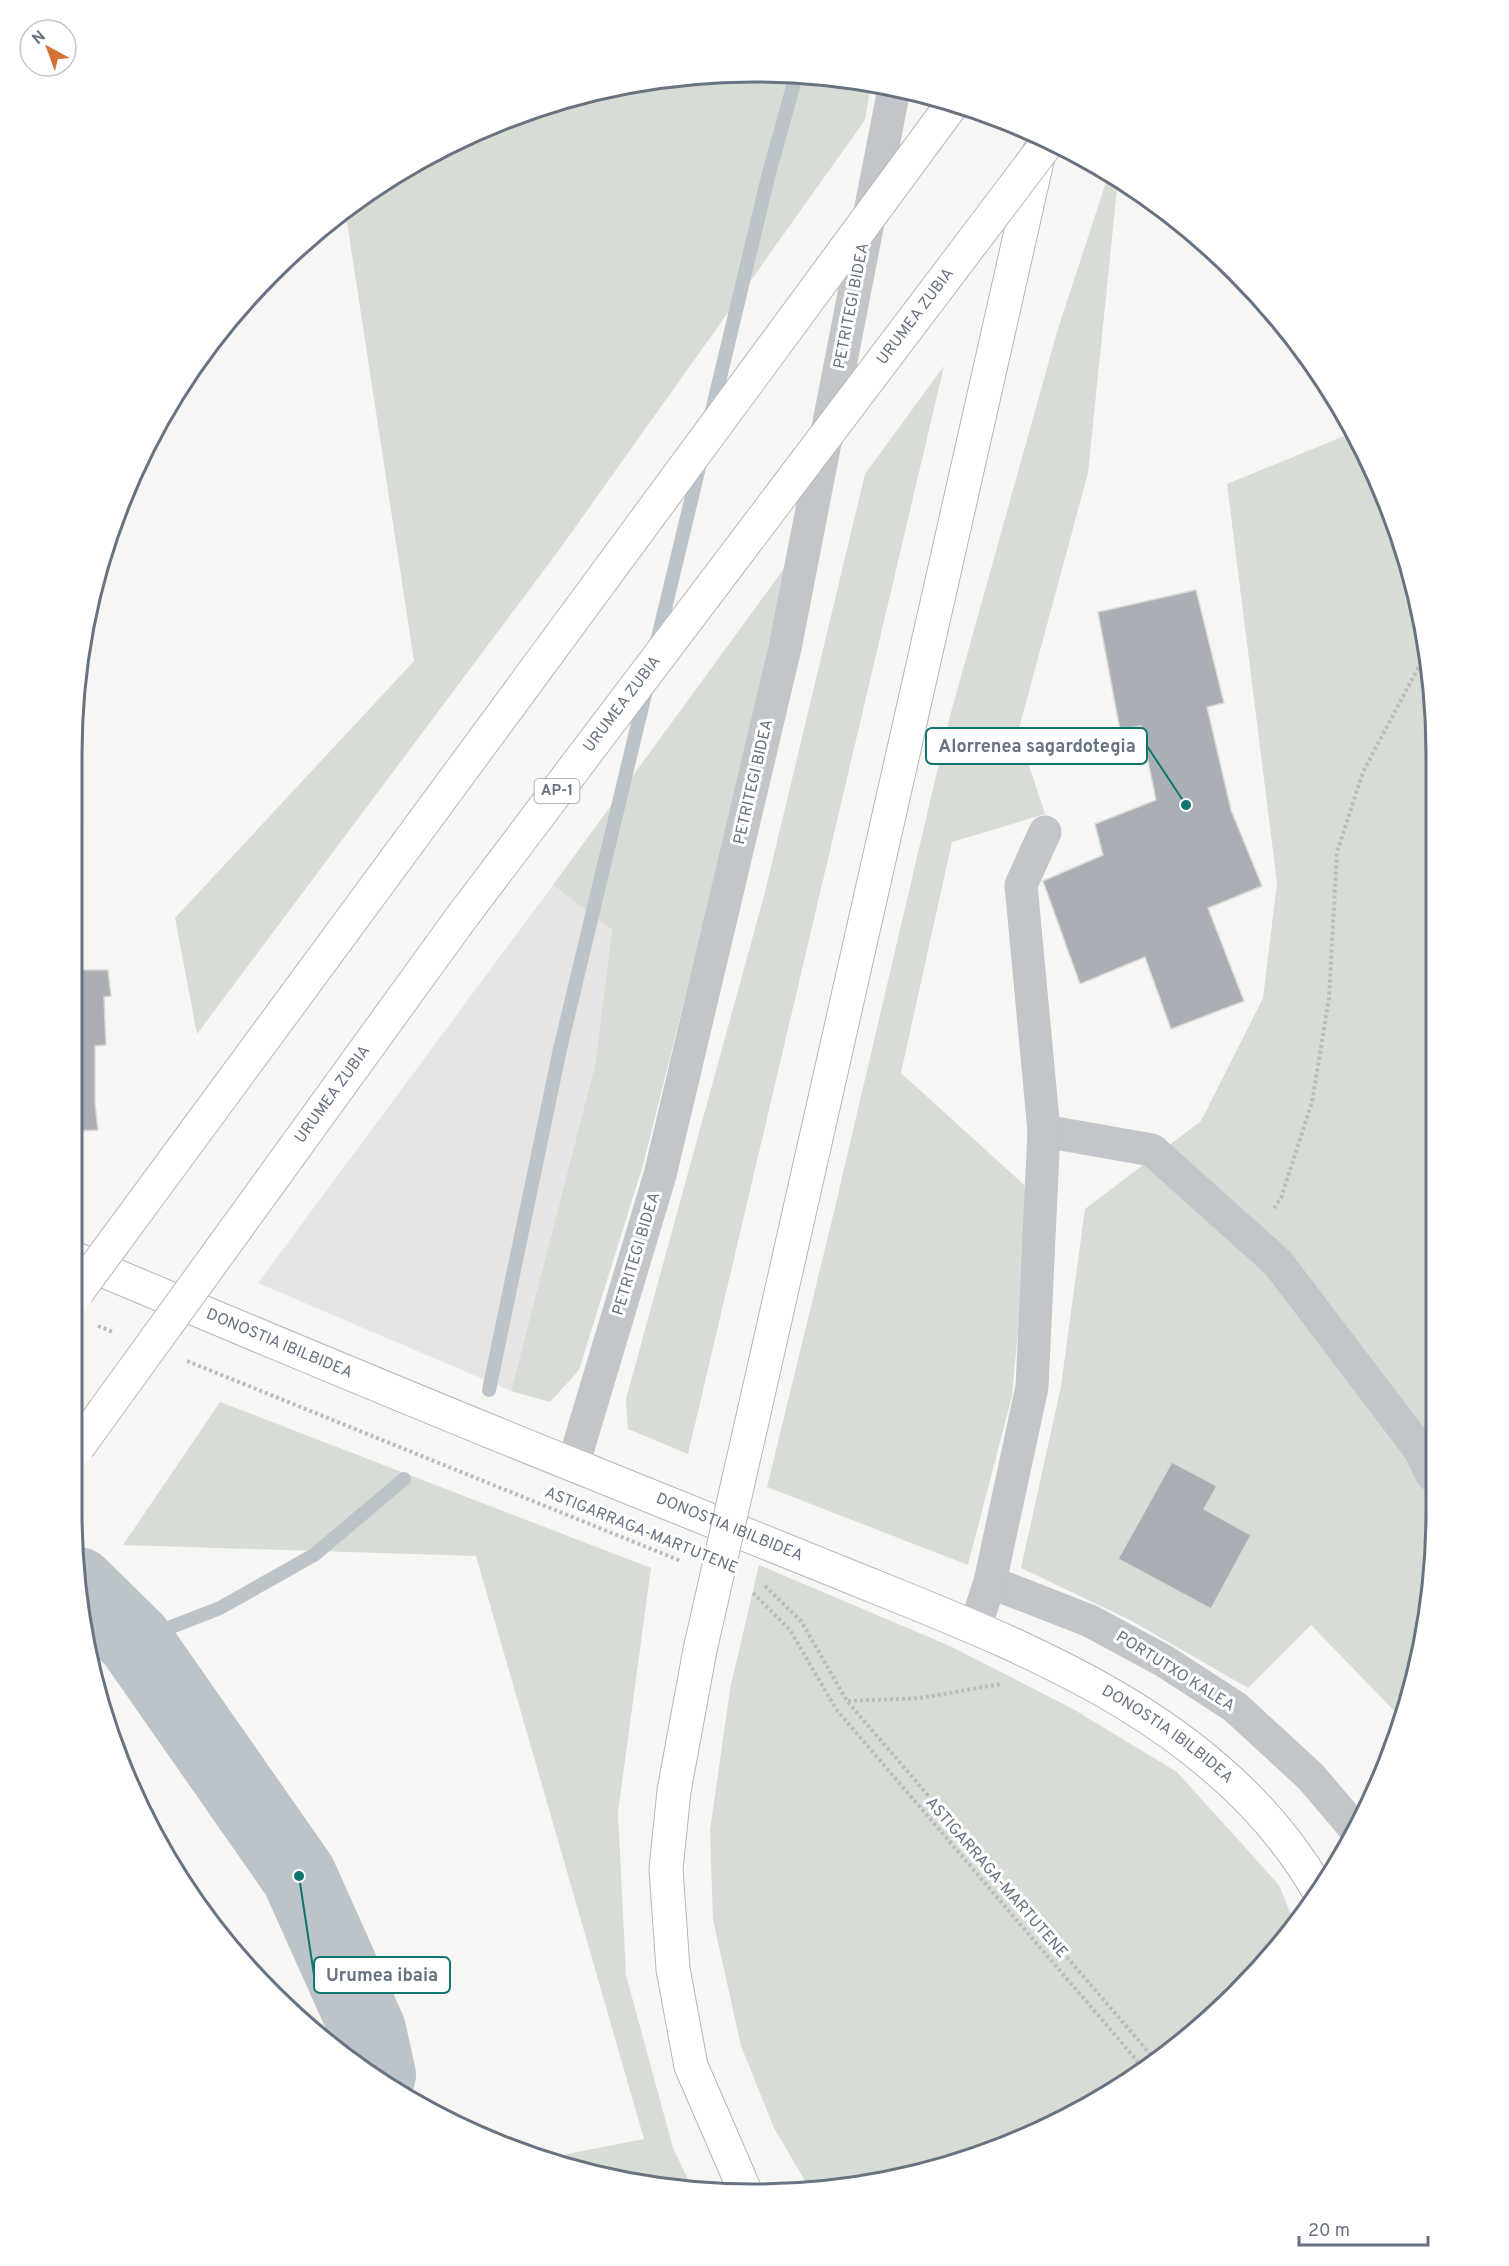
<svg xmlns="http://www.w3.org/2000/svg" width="1509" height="2266" font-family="Overpass,sans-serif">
  <rect width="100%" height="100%" fill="#f6f6f4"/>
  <!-- built -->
  <path fill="#e4e5e4" d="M553,885L612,930L595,1065L511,1391L258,1283Z"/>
  <!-- green -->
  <g fill="#d7ddd5">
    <path d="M710,73L844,78L871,84L865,120L559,550L197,1034L175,918L414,661L345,209L453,142L578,95Z"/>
    <path d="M1109,173L1118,179L1088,473L1018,732L1045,814L952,842L901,1073L1031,1191L1012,1396L968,1565L767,1487L832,1220L950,716L1057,332Z"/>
    <path d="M944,366L688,1454L628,1429L626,1399L765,892L865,474Z"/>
    <path d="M1354,432L1367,453L1414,578L1436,710L1431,1601L1403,1720L1311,1625L1248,1688L1130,1620L1021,1568L1061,1386L1085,1209L1201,1121L1263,998L1277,883L1227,484Z"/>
    <path d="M786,566L736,795L643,1165L579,1370L550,1402L511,1391L595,1065L612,930L553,885Z"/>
    <path d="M220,1402L651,1568L618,1812L626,1975L673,2148L693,2190L578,2171L542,2159L644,2139L476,1556L123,1545Z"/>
    <path d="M759,1565L950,1646L1073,1709L1177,1772L1279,1885L1294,1922L1267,1962L1170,2053L1096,2102L931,2171L811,2191L774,2128L741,2046L713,1920L710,1831L730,1689Z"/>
  </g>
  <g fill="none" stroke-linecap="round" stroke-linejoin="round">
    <!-- stream -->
    <g stroke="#bcc4ca" stroke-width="14">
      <path d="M711,415L769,173L796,76"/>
      <path d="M657,642L700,463"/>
      <path d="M489,1390L560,1049L646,690"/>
      <path d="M135,1641L220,1608L314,1555L404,1479"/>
    </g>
    <!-- river -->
    <path stroke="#bcc4ca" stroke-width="76" d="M78,1585L135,1641L299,1876L368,2030L378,2075"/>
  </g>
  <!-- building -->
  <g fill="#aaafb6" stroke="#d8d8d6" stroke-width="1.5">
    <path d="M1196,590L1224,703L1207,707L1231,810L1262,886L1208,908L1244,1001L1171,1029L1145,957L1080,984L1043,881L1103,855L1095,824L1156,800L1141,726L1120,730L1098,612Z"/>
    <path d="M78,970H108L111,996L104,997L106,1045L95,1046V1104L98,1130L78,1131Z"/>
    <path d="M1172,1462L1217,1486L1204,1509L1251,1535L1211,1609L1118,1559Z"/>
  </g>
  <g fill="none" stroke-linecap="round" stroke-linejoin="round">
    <defs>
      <g id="major">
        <path id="s1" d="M78,1260C246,1330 413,1401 581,1468C673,1505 765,1542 856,1579C1027,1648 1219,1720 1317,1888"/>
        <path d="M755,1408L1039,152"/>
        <path d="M700,1650L674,1791L666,1869L673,1969L691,2066L746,2193"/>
      </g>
    </defs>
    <!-- major casing -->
    <use href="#major" stroke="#b4b7bb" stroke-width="35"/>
    <!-- path -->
    <g stroke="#babcbf" stroke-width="4" stroke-dasharray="3 3" stroke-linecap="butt">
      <path d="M1274,1208L1281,1198L1312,1102L1329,998L1337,852L1363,772L1426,653"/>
      <path d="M98,1326L113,1332"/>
      <path d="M187,1361L681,1561"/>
      <path d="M765,1586L801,1621L847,1701L1157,2062"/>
      <path d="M753,1593L790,1630L836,1709L1145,2070"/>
      <path d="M848,1701L920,1698L1001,1684"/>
    </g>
    <!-- minor -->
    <g stroke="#c2c5c9" stroke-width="33">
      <path d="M1044,1131L1152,1150L1278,1263L1420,1450L1432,1475"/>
      <path d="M573,1465L660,1175L785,648L894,89"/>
      <path d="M990,1582L1090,1621L1164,1661L1235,1707L1311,1777L1356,1830"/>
      <path d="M975,1627L990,1582L1032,1387L1044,1131L1021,885L1045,832"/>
    </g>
    <!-- major -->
    <use href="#major" stroke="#fff" stroke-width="33"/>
    <defs>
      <path id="major-bridge" d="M700,1650L755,1408"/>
      <g id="highway-bridge">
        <path d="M78,1291L953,103"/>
        <path id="s2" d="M78,1447L461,918L1048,142"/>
      </g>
    </defs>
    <!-- major-bridge casing -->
    <use href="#major-bridge" stroke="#b4b7bb" stroke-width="35" stroke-linecap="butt"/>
    <!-- highway-bridge casing -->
    <use href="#highway-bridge" stroke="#b5b8bb" stroke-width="35" stroke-linecap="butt"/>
    <!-- major-bridge -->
    <use href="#major-bridge" stroke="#fff" stroke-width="33"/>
    <!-- highway-bridge -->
    <use href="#highway-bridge" stroke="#fff" stroke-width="33"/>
  </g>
  <g text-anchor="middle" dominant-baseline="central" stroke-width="6" stroke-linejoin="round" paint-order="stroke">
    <!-- shield labels -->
    <rect fill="#fff" stroke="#959da8" stroke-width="1.5" x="534.5" y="779" width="45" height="24" rx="4.5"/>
    <g font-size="15" font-weight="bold" fill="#687382">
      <text x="557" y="791">AP-1</text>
    </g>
    <!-- street labels -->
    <g font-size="16" fill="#687382" stroke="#fff">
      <text transform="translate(852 306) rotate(-79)">PETRITEGI BIDEA</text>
      <text stroke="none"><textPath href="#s2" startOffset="1407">URUMEA ZUBIA</textPath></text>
      <text stroke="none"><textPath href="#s2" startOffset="921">URUMEA ZUBIA</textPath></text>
      <text transform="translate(754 782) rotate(-77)">PETRITEGI BIDEA</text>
      <text stroke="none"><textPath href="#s2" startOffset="435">URUMEA ZUBIA</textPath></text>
      <text transform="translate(637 1254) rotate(-73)">PETRITEGI BIDEA</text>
      <text stroke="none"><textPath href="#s1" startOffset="218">DONOSTIA IBILBIDEA</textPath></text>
      <text stroke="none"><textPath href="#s1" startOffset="704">DONOSTIA IBILBIDEA</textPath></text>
      <text transform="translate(641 1531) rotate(22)">ASTIGARRAGA-MARTUTENE</text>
      <text transform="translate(1175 1672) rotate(32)">PORTUTXO KALEA</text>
      <text stroke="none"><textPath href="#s1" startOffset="1190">DONOSTIA IBILBIDEA</textPath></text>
      <text transform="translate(996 1878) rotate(49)">ASTIGARRAGA-MARTUTENE</text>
    </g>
  </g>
  <!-- crop -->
  <path d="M0 0H1509V2266H0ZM754 82H754A672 672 0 0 1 1426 754V1512A672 672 0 0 1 754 2184H754A672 672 0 0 1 82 1512V754A672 672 0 0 1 754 82Z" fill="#fff" fill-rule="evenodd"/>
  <path fill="none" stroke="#687382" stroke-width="3" d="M754 82H754A672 672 0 0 1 1426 754V1512A672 672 0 0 1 754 2184H754A672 672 0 0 1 82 1512V754A672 672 0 0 1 754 82Z"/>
  <!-- callouts -->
  <path fill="none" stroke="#0f766e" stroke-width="2" d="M1186 805L1147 746M299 1876L314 1975"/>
  <g fill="#0f766e" stroke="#fff" stroke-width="2">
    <circle cx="1186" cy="805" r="6"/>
    <circle cx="299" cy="1876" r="6"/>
  </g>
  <g fill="#fff" stroke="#0f766e" stroke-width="2">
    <rect x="926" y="728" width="221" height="36" rx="6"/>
    <rect x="314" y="1957" width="136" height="36" rx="6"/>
  </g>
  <g font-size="18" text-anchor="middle" font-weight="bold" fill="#687382">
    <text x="1037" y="752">Alorrenea sagardotegia</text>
    <text x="382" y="1981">Urumea ibaia</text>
  </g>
  <!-- north arrow -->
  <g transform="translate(48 48) rotate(319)"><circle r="28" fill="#ffffff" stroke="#c3c7cd" stroke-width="1.5"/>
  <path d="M0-4.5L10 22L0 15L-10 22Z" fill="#d47136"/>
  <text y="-9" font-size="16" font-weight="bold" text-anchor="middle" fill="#687382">N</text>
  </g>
  <!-- scale -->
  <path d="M1299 2236v9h129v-9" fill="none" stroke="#687382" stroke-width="3"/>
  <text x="1308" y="2236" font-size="18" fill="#687382" stroke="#ffffff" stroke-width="4.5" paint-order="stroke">20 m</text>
</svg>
